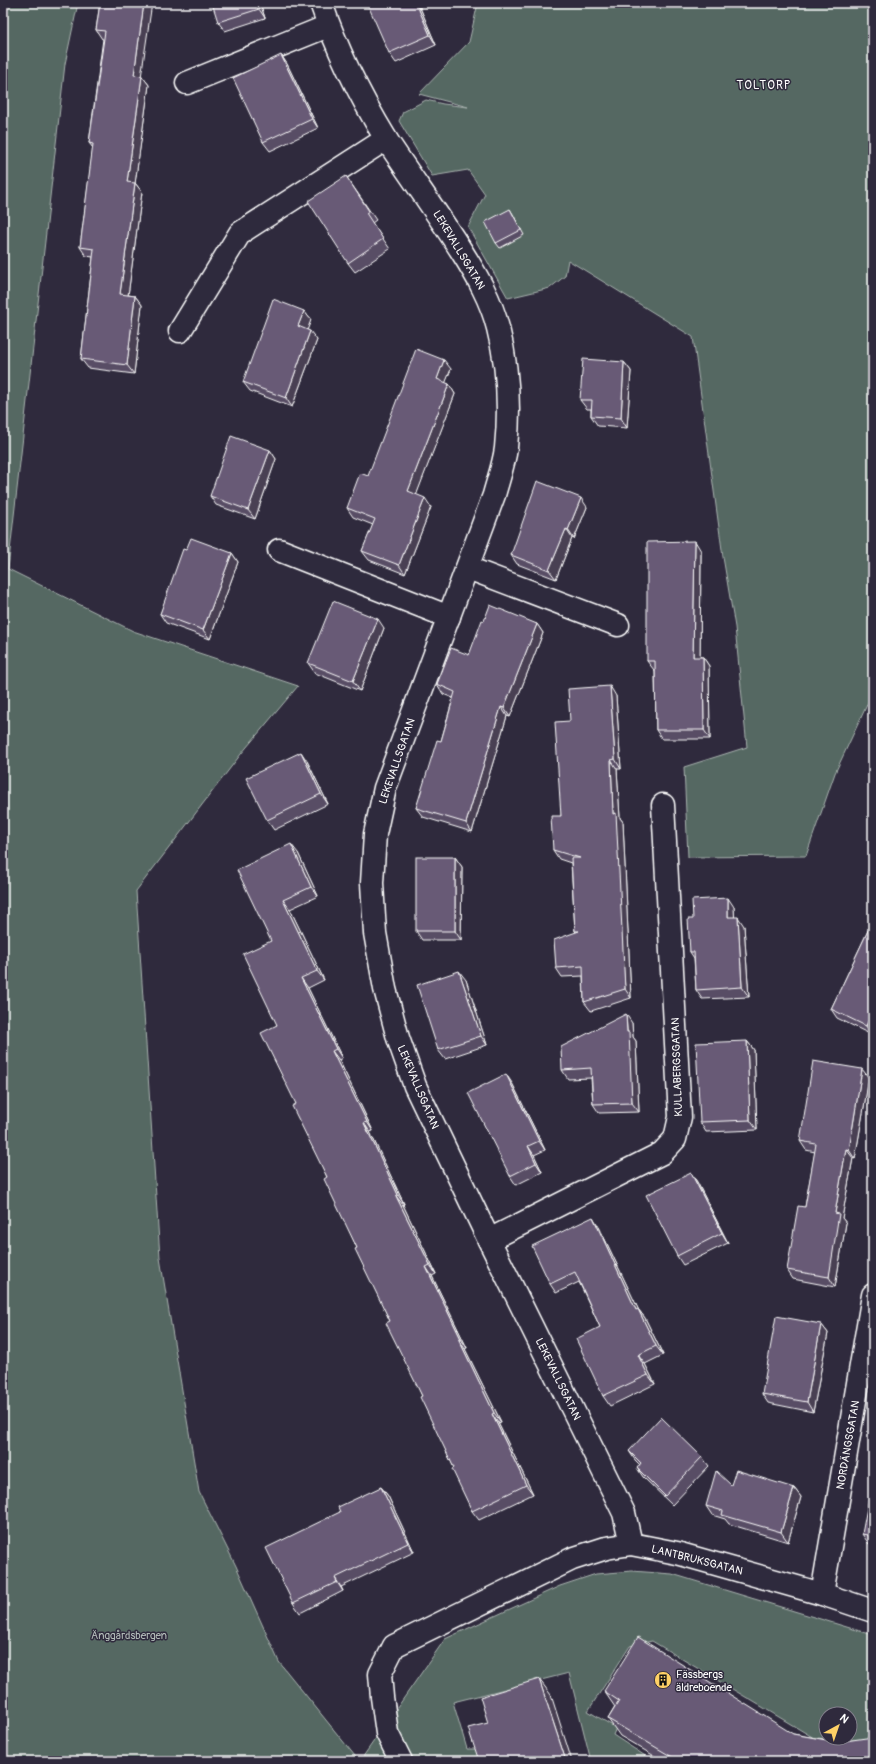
<svg xmlns="http://www.w3.org/2000/svg" width="876" height="1764" font-family="Pangolin,sans-serif">
  <rect width="100%" height="100%" fill="#2f2a3d"/>
  <filter id="ink" filterUnits="userSpaceOnUse"><feTurbulence type="fractalNoise" baseFrequency=".025" numOctaves="2"/><feDisplacementMap in="SourceGraphic" scale="8" xChannelSelector="R" yChannelSelector="G"/><feConvolveMatrix kernelMatrix="1 2 1 2 8 2 1 2 1" color-interpolation-filters="sRGB"/></filter>
  <g filter="url(#ink)">
    <!-- green -->
    <g fill="#546862" stroke="#aab4b0" fill-rule="evenodd">
      <path d="M3,3H78L65,64L8,569L133,631L298,686L241,754L136,891L160,1258L199,1492L236,1566L279,1662L359,1761H3Z"/>
      <path d="M478,3H873V692L835,773L806,856L688,857L684,767L747,747L735,627L723,557L693,337L568,260L565,276L550,288L508,298L468,227L485,194L468,170L432,176L399,121L403,112L426,100L443,104L468,107L419,94L469,42Z"/>
      <path d="M632,1571L672,1574L873,1635V1741L814,1738L652,1641L630,1646L588,1711L616,1728L613,1735L653,1761H591L569,1673L453,1702L467,1749H478L482,1761H360L445,1639L560,1586L596,1574ZM826,1714H850V1738H826Z"/>
    </g>
    <g fill="none" stroke-linecap="round" stroke-linejoin="round">
      <defs>
        <g id="minor">
          <path d="M321,3C337,50 360,96 386,139C411,177 438,214 462,252C477,276 491,300 498,328C508,367 510,408 506,448C504,464 498,480 494,495L385,788L375,834L372,883L375,933L385,989L398,1038L415,1086L489,1240L624,1513L631,1544"/>
          <path d="M187,83L328,26"/>
          <path d="M180,331L240,233L386,139"/>
          <path d="M279,550L449,617"/>
          <path d="M468,568L618,625"/>
          <path d="M489,1240L662,1153L675,1139L680,1117L663,805"/>
          <path d="M822,1594L873,1295"/>
          <path d="M401,1761L387,1733L382,1697L380,1674L394,1646L572,1559L606,1548L631,1544L677,1553L822,1594L873,1611"/>
        </g>
      </defs>
      <!-- minor casing -->
      <use href="#minor" stroke="#fff" stroke-width="25"/>
      <!-- minor -->
      <use href="#minor" stroke="#2f2a3d" stroke-width="22"/>
    </g>
    <!-- wall -->
    <g fill="#594d65" stroke="#fff">
      <path d="M100,3L142,76L149,85L135,183L142,192L128,295L135,296L142,305L134,374L88,368L81,359L93,257L86,256L80,247L93,148L89,143L103,39H102L96,30Z"/>
      <path d="M260,3L265,18L225,31L218,22Z"/>
      <path d="M418,3L436,45L396,63L389,53Z"/>
      <path d="M281,55L287,64L318,128L270,151L263,142Z"/>
      <path d="M346,176L376,220L372,223L390,249L355,272L348,263Z"/>
      <path d="M510,209L513,214L524,235L500,248L496,243Z"/>
      <path d="M304,311L311,320L307,329L317,340L292,407L250,391L243,382Z"/>
      <path d="M624,362L631,371L627,428L598,426L591,416V409H587L580,400Z"/>
      <path d="M451,369L445,383L449,384L455,394L416,495L431,507L405,574L369,560L362,551L373,525L353,517L347,508L368,476Z"/>
      <path d="M270,450L276,459L255,519L216,505L210,496Z"/>
      <path d="M587,507L574,539L572,538L556,579L517,564L511,555Z"/>
      <path d="M186,550L232,553L238,562L210,639L166,623L160,614Z"/>
      <path d="M701,551L700,657H703L709,666L710,739H662L656,730L655,670H654L647,661Z"/>
      <path d="M484,621L537,624L543,633L510,717L507,716L472,832L423,817L416,808L441,741L453,698L443,694L437,684L469,655Z"/>
      <path d="M384,628L360,691L315,673L308,663Z"/>
      <path d="M616,696L621,769H617L620,818L623,822L631,998L591,1011L584,1002L583,976L562,977L556,968L576,932L575,931L571,863L559,859L553,850L561,816L570,721Z"/>
      <path d="M307,761L328,804L274,830L267,820Z"/>
      <path d="M298,853L318,896L290,909L324,980L308,988L342,1058L339,1060L373,1131L370,1132L404,1204L403,1205L436,1274L432,1276L467,1348L465,1349L501,1422L498,1423L533,1494L479,1520L472,1511L454,1468L422,1396L390,1321L357,1248L296,1104L277,1025L271,941Z"/>
      <path d="M455,857L462,867L461,940H422L416,931Z"/>
      <path d="M734,907V917L744,926L749,997L702,999L696,990L694,958L690,952L693,919Z"/>
      <path d="M873,920L872,1035L837,1018L831,1009Z"/>
      <path d="M466,980L487,1045L445,1059L438,1050Z"/>
      <path d="M632,1023L633,1037L636,1041L639,1112L599,1113L593,1104L591,1078L568,1079L562,1070Z"/>
      <path d="M747,1041L754,1050L757,1130L706,1132L700,1122Z"/>
      <path d="M869,1078L855,1159L853,1158L842,1218L846,1223L835,1287L793,1279L787,1270L805,1207L815,1152L806,1150L800,1141Z"/>
      <path d="M512,1083L545,1150L534,1155L542,1172L516,1185L510,1176Z"/>
      <path d="M691,1173L697,1182L728,1243L683,1265L677,1256Z"/>
      <path d="M599,1227L638,1309L645,1318L663,1355L645,1364L655,1384L610,1406L603,1396L600,1327L579,1282L556,1293L550,1284Z"/>
      <path d="M821,1324L828,1333L813,1412L768,1403L762,1394Z"/>
      <path d="M629,1451L702,1457L709,1466L672,1505L643,1477L637,1468L640,1465L635,1460Z"/>
      <path d="M731,1485L794,1488L801,1497L788,1542L729,1524L725,1519L712,1515L706,1506Z"/>
      <path d="M381,1487L388,1496L414,1552L341,1587L343,1591L300,1613L293,1603L340,1512Z"/>
      <path d="M873,1498V1544H869L862,1534Z"/>
      <path d="M604,1691L793,1734L838,1742L873,1761H663L620,1736L608,1719L615,1707Z"/>
    </g>
    <!-- shaded-wall -->
    <g fill="#493f53" stroke="#fff">
      <path d="M144,3H152L140,84L134,75Z"/>
      <path d="M257,3H260L265,18L259,9Z"/>
      <path d="M416,3H418L436,45L430,35Z"/>
      <path d="M281,55L287,64L318,128L312,119Z"/>
      <path d="M142,76L149,85L134,191L127,182Z"/>
      <path d="M135,183L142,192L127,303L120,294Z"/>
      <path d="M135,296L142,305L134,374L127,365Z"/>
      <path d="M304,311L311,320L305,336L298,326Z"/>
      <path d="M310,331L317,340L292,407L286,398Z"/>
      <path d="M444,360L451,369L443,389L437,379Z"/>
      <path d="M624,362L631,371L627,428L621,418Z"/>
      <path d="M449,384L455,394L414,501L408,491Z"/>
      <path d="M270,450L276,459L255,519L248,510Z"/>
      <path d="M425,498L431,507L405,574L399,565Z"/>
      <path d="M581,498L587,507L574,539L568,530Z"/>
      <path d="M566,529L572,538L556,579L549,570Z"/>
      <path d="M695,541L701,551L700,666L693,657Z"/>
      <path d="M232,553L238,562L210,639L203,630Z"/>
      <path d="M378,619L384,628L360,691L353,681Z"/>
      <path d="M537,624L543,633L510,717L504,708Z"/>
      <path d="M703,657L709,666L710,739L704,730Z"/>
      <path d="M610,686L616,696L621,769L615,759Z"/>
      <path d="M501,707L507,716L472,832L466,823Z"/>
      <path d="M301,752L307,761L328,804L321,794Z"/>
      <path d="M611,760L617,769L620,818L623,822L631,998L625,989L613,814Z"/>
      <path d="M291,844L298,853L318,896L311,887Z"/>
      <path d="M455,857L462,867L461,940L455,931Z"/>
      <path d="M728,898L734,907L735,926L728,917Z"/>
      <path d="M283,900L290,909L324,980L317,971Z"/>
      <path d="M738,917L744,926L749,997L742,987Z"/>
      <path d="M459,971L466,980L487,1045L481,1036Z"/>
      <path d="M301,978L308,988L342,1058L336,1049Z"/>
      <path d="M873,1011V1034L872,1035L866,1026Z"/>
      <path d="M626,1014L632,1023L633,1037L636,1041L639,1112L632,1103Z"/>
      <path d="M747,1041L754,1050L757,1130L750,1120Z"/>
      <path d="M332,1051L339,1060L373,1131L367,1122Z"/>
      <path d="M862,1069L869,1078L855,1159L849,1150Z"/>
      <path d="M506,1074L512,1083L545,1150L539,1141Z"/>
      <path d="M364,1123L370,1132L404,1204L398,1195Z"/>
      <path d="M528,1146L534,1155L542,1172L536,1163Z"/>
      <path d="M846,1149L853,1158L842,1218L846,1223L835,1287L829,1277L835,1213Z"/>
      <path d="M691,1173L697,1182L728,1243L722,1233Z"/>
      <path d="M396,1196L403,1205L436,1274L430,1265Z"/>
      <path d="M593,1217L599,1227L643,1319L636,1310Z"/>
      <path d="M426,1267L432,1276L467,1348L461,1339Z"/>
      <path d="M638,1309L645,1318L663,1355L656,1346Z"/>
      <path d="M821,1324L828,1333L813,1412L807,1402Z"/>
      <path d="M459,1340L465,1349L501,1422L494,1413Z"/>
      <path d="M638,1355L645,1364L655,1384L648,1375Z"/>
      <path d="M492,1414L498,1423L533,1494L526,1485Z"/>
      <path d="M381,1487L388,1496L414,1552L408,1543Z"/>
      <path d="M794,1488L801,1497L788,1542L781,1532Z"/>
      <path d="M335,1578L341,1587L343,1591L337,1582Z"/>
      <path d="M539,1679L551,1695L572,1761H566Z"/>
    </g>
    <!-- building -->
    <g fill="#685a76" stroke="#fff">
      <path d="M100,3H144L134,75L142,76L127,182L135,183L120,294L135,296L127,365L81,359L94,249L80,247L93,144L89,143L105,31L96,30Z"/>
      <path d="M212,3H257L259,9L218,22Z"/>
      <path d="M367,3H416L430,35L389,53Z"/>
      <path d="M281,55L312,119L263,142L233,78Z"/>
      <path d="M346,176L369,211L366,213L383,239L348,263L308,201Z"/>
      <path d="M510,209L521,230L496,243L485,222Z"/>
      <path d="M273,299L304,311L298,326L310,331L286,398L243,382Z"/>
      <path d="M416,349L444,360L437,379L449,384L408,491L425,498L399,565L362,551L375,519L347,508L360,473L368,476Z"/>
      <path d="M583,359L624,362L621,418L591,416L592,400H580Z"/>
      <path d="M231,436L270,450L248,510L210,496Z"/>
      <path d="M537,481L581,498L568,530L566,529L549,570L511,555Z"/>
      <path d="M191,538L232,553L203,630L160,614L183,549L186,550Z"/>
      <path d="M695,541L693,657H703L704,730H656L655,661H647V542Z"/>
      <path d="M333,601L378,619L353,681L308,663Z"/>
      <path d="M490,605L537,624L504,708L501,707L466,823L416,808L437,740L441,741L455,692L437,684L451,648L469,655L482,620L484,621Z"/>
      <path d="M610,686L615,759L611,760L613,814L616,813L625,989L584,1002L583,966L556,968L554,940L579,931H575L571,858H580L553,850L551,816H561L555,722L570,721L568,689Z"/>
      <path d="M301,752L321,794L267,820L246,778Z"/>
      <path d="M291,844L311,887L283,900L317,971L301,978L336,1049L332,1051L367,1122L364,1123L398,1195L396,1196L430,1265L426,1267L461,1339L459,1340L494,1413L492,1414L526,1485L472,1511L452,1469L454,1468L420,1397L422,1396L386,1323L390,1321L355,1249L357,1248L324,1179L327,1177L292,1106L296,1104L261,1033L277,1025L243,954L271,941L237,870Z"/>
      <rect x="416" y="857" width="39" height="74"/>
      <path d="M728,898V917H738L742,987L696,990L694,952H690L688,919H693L692,900Z"/>
      <path d="M873,920V1011L866,1026L831,1009Z"/>
      <path d="M459,971L481,1036L438,1050L417,985Z"/>
      <path d="M626,1014L627,1032H629L632,1103L593,1104L591,1068L562,1070L561,1047Z"/>
      <path d="M747,1041L750,1120L700,1122L696,1043Z"/>
      <path d="M813,1061L862,1069L849,1150L846,1149L835,1213L839,1214L829,1277L787,1270L798,1206L805,1207L816,1144L800,1141Z"/>
      <path d="M506,1074L539,1141L528,1146L536,1163L510,1176L468,1093Z"/>
      <path d="M691,1173L722,1233L677,1256L646,1195Z"/>
      <path d="M593,1217L636,1310L638,1309L656,1346L638,1355L648,1375L603,1396L576,1339L600,1327L575,1272L550,1284L532,1246Z"/>
      <path d="M776,1316L821,1324L807,1402L762,1394Z"/>
      <path d="M661,1417L702,1457L665,1496L637,1468L641,1463L629,1451Z"/>
      <path d="M736,1470L794,1488L781,1532L722,1515L723,1511L706,1506L716,1471L731,1485Z"/>
      <path d="M381,1487L408,1543L335,1578L337,1582L293,1603L266,1548L340,1512L338,1507Z"/>
      <path d="M869,1497L873,1498V1536L862,1534Z"/>
      <path d="M638,1637L793,1734L838,1742L873,1737V1761H679L608,1719L619,1701L604,1691Z"/>
      <path d="M539,1679L566,1761H479L468,1728L488,1723L480,1697Z"/>
    </g>
  </g>
  <!-- icons -->
  <defs>
    <symbol id="building-disc" viewBox="-11 -11 22 22"><circle r="9.5" fill="#ffd166" stroke="#2f2a3d"/><path d="M-4-6H4V6H1V3H-1V6H-4ZM-2.5-4.3h1.7v1.8h-1.7ZM.8-4.3h1.7v1.8H.8ZM-2.5-1h1.7V.8h-1.7ZM.8-1h1.7V.8H.8Z" fill="#111"/></symbol>
  </defs>
  <g fill-rule="evenodd">
    <use href="#building-disc" x="653" y="1670" width="20" height="20"/>
  </g>
  <g text-anchor="middle" dominant-baseline="central" stroke-width="3" stroke-linejoin="round" paint-order="stroke">
    <!-- street labels -->
    <g font-size="11" fill="#fff" stroke="#2f2a3d">
      <text transform="translate(459 250) rotate(59)">LEKEVALLSGATAN</text>
      <text transform="translate(397 761) rotate(-71)">LEKEVALLSGATAN</text>
      <text transform="translate(677 1067) rotate(-92)">KULLABERGSGATAN</text>
      <text transform="translate(418 1087) rotate(67)">LEKEVALLSGATAN</text>
      <text transform="translate(558 1379) rotate(64)">LEKEVALLSGATAN</text>
      <text transform="translate(848 1445) rotate(-80)">NORDÄNGSGATAN</text>
      <text transform="translate(697 1560) rotate(14)">LANTBRUKSGATAN</text>
    </g>
    <!-- park labels -->
    <g font-size="11" fill="#b2bbb8" stroke="#2f2a3d">
      <text x="129" y="1635">Änggårdsbergen</text>
    </g>
    <!-- poi labels -->
    <g font-size="11" fill="#fff" stroke="#2f2a3d" text-anchor="start">
      <text x="676" y="1674">Fässbergs<tspan x="676" dy="13">äldreboende</tspan></text>
    </g>
    <!-- neighbourhood labels -->
    <g font-size="12" letter-spacing="1" fill="#fff" stroke="#2f2a3d">
      <text x="764" y="85">TOLTORP</text>
    </g>
  </g>
  <!-- margin -->
  <rect width="876" height="1764" fill="none" stroke="#2f2a3d" stroke-width="16"/>
  <rect x="8" y="8" width="860" height="1748" fill="none" stroke="#fff" stroke-width="1.5" filter="url(#ink)"/>
  <!-- north arrow -->
  <g transform="translate(838 1726) rotate(40)"><circle r="19" fill="#2f2a3d" stroke="#827f8b"/>
  <path d="M0-3L7 15L0 10L-7 15Z" fill="#ffd166"/>
  <text y="-6" font-size="11" font-weight="bold" text-anchor="middle" fill="#ffffff">N</text>
  </g>
</svg>
